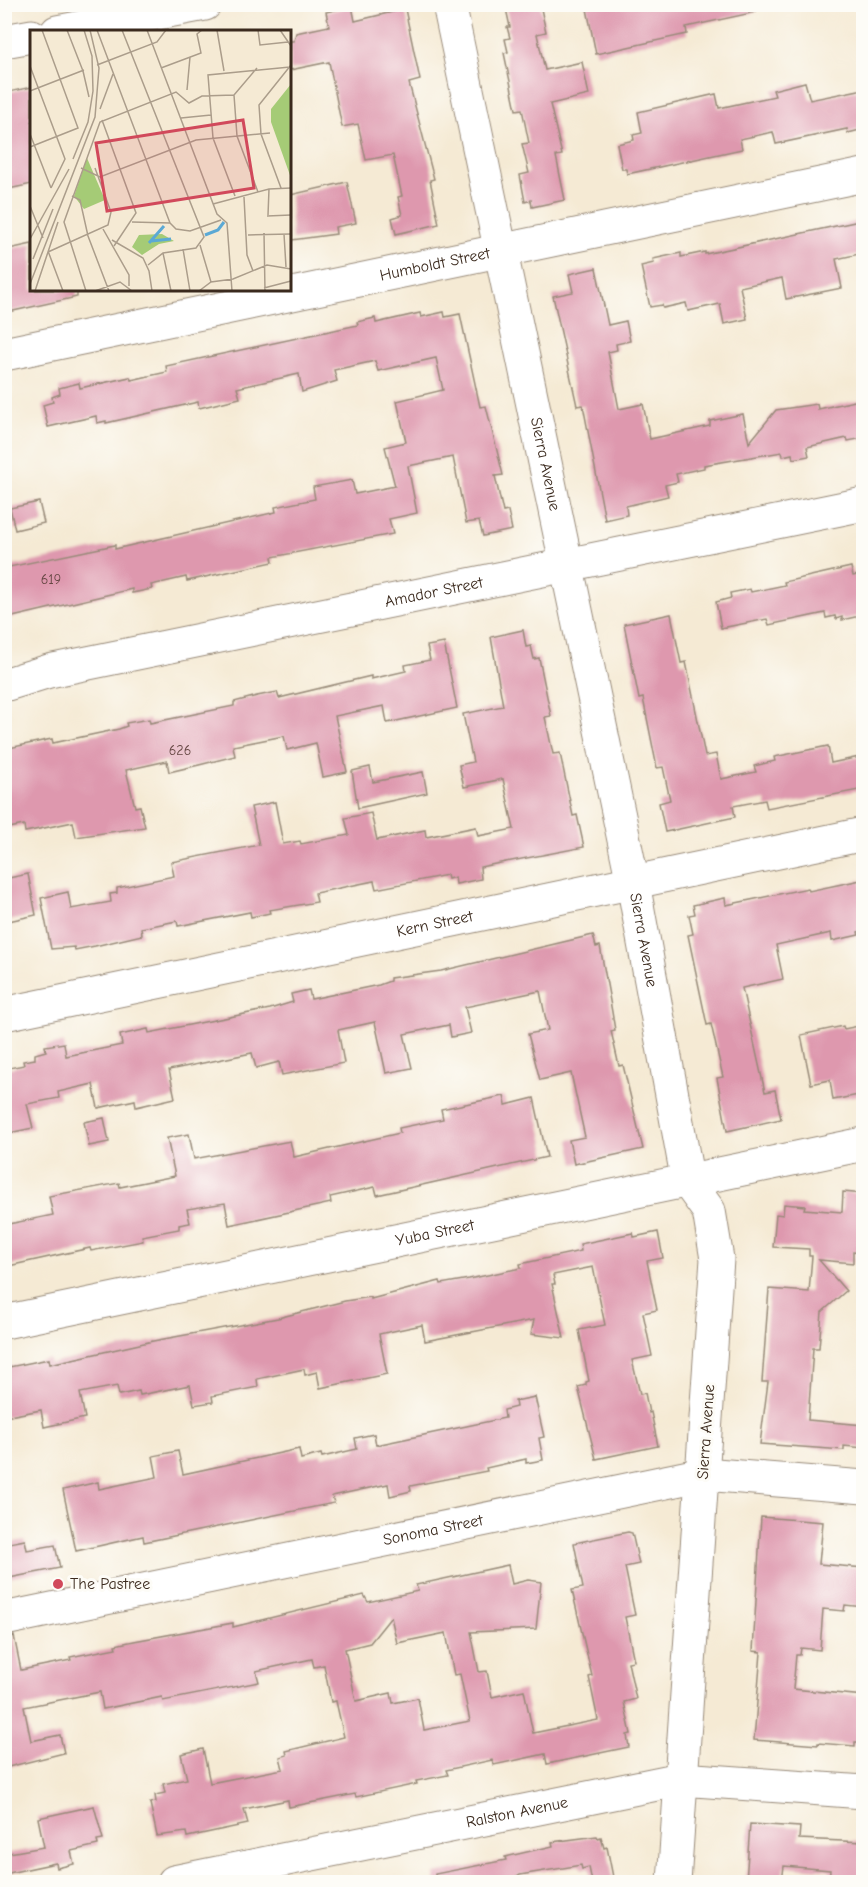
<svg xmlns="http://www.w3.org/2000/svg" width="868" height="1887" font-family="'Comic Neue',sans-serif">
  <rect width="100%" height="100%" fill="#fdfcf7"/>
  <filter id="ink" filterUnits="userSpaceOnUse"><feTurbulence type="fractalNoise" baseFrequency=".0167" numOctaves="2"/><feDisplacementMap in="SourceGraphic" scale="12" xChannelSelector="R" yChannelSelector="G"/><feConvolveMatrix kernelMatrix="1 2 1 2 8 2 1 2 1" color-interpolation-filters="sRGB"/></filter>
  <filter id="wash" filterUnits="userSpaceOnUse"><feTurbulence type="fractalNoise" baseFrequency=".008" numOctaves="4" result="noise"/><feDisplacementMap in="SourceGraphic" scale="24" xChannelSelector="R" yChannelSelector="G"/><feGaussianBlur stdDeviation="1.35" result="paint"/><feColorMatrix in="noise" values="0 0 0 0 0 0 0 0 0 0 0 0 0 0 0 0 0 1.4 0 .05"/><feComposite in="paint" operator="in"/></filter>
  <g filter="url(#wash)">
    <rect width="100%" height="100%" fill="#f5ead4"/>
    <g id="blocks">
      <!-- building -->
      <g fill="#de98ae" fill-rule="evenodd">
        <path d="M505,4H540L546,32L537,34L545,70L582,62L589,95L550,104L562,155L556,156L565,200L532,207L531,200L525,202L520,175L529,173L522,144L529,143L522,109L516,110L504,53L508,52L505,39L510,38L507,27H510Z"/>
        <path d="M586,4H755L756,12L686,27L687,34L596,54Z"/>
        <path d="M352,6L355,21L405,9L420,80L409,83L434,179L430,180L439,224L396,234L392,218L402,215L398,197L402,196L393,155L366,160L358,124L342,127L329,62L290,70V41H294L296,33L329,26L326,12Z"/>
        <path d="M805,82L810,100L864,89V129L848,133L847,129L776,144L773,132L740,139L742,149L627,174L626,169H622L617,144L634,140L633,135L642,133L638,112L716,94L719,108L775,96L773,90Z"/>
        <path d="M32,87V184L4,190V93Z"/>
        <path d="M347,182L356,223L335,227L336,234L292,240L290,195Z"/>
        <path d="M864,220V253L836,259L842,288L786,299L782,278L740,287L747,319L724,324L720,304L688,311L686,303L663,308L662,305L650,307L641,266L654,263L653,259L681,253V257L705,252V254Z"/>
        <path d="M32,244V290H77V297L4,313V250Z"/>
        <path d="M596,268L608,325L626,321L630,341L616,344L617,350L608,352L619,409L643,404L650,439L710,426V421L743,414L749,443L776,410L817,404L818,409L864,399V438L848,441L847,438L807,447L809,456L793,459L792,454L783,456L782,452L704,465V468L676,474L678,482L665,485L668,496L626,506L627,515L605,520L583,405L577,406L553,296L573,292L569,274Z"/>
        <path d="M444,312L445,317L460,314L480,407L486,406L503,475L495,476L503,512L508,511L512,530L483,536L479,521L466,523L453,457L408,466L417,513L389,519L393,534L272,557L273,562L223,573L187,581L186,577L151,585L152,589L132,593V589L4,619V568L115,545V549L276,512L275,507L315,499L313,487L352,480L355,494L395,486L385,447L406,442L397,401L443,390L436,358L378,371L375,361L334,370L337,381L302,392L299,374L237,388L240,398L199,408L198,402L106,423V421L97,423L96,416L48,427L43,405L53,402L52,397L60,394L59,388L79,383L80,388L130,377L131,380L167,372L166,366L358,325L357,322L375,318L376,323L420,313L421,317Z"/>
        <path d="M39,502L44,523L15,530L10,508Z"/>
        <path d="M851,567L853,576L864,574V615L842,620V617L836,619L835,616L826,618L825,613L769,625L767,619L721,628L716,602L731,598L730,593L750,589L751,592L785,585L784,582Z"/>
        <path d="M671,614L681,663L686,662L705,756L716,754L721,779L756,772L754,766L775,761L774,757L828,746L831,763L864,756V789L767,808L765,800L733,806L735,817L665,832L659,803L670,800L663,767L657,768L643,698L639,699L624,624Z"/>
        <path d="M523,630L526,647L531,646L534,659L539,658L551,716L545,717L553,754L560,753L573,816L577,815L584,847L485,866L480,867L481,879L456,884L455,877L448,879L447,875L376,889L374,881L315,893L317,902L269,910L270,913L251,917L250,912L178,926L177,921L141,928L142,935L95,946L75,950L74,947L51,949L41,898L68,892L71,909L111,902L110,894L117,893V888L174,876L171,862L259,845L251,807L275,802L283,844L300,841L301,844L349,835L345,818L371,813L377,840L425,830L426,837L476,827L478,836L514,829L503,779L464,787L459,765L473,762L463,714L503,706L491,637Z"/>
        <path d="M444,643L457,708L387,723L384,706L335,716L347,772L323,777L316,743L287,750L284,736L233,746L235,756L199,765L169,772L167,761L126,770L135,807L140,806L145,827L76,837L73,822L25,832L24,825L4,829V749L52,739L53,743L119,729L127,726L126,723L149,719L150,723L234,706V702L257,696L277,692L279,698L371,676V679L406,671L405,665L430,660L427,646Z"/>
        <path d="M370,767L373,782L423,772L427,793L358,808L352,771Z"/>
        <path d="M28,874L36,915L4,922V879Z"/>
        <path d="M861,880L864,930L858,932L859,935L832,941L831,933L776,945L783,979L742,988L765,1092L775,1090L781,1119L727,1131L717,1078L723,1077L711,1024L707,1025L688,935L693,934L689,915L695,914L693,905L725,898L726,905L808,888L809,891Z"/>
        <path d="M593,935L596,947L600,946L612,1012L615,1030L611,1031L619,1066L623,1065L643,1149L574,1164L569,1140L585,1137L571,1073L540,1080L528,1034L548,1030L540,991L465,1007L471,1033L451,1037L449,1025L404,1034L412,1068L386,1073L375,1022L338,1030L344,1063L282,1075L279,1062L256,1068L252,1053L169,1070L175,1098L136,1107L135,1100L98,1108L93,1084L58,1092L59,1098L27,1104L33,1128L4,1134V1069L24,1065L23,1061L35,1059V1054L46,1051L45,1046L64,1043L66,1056L122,1045L120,1035L148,1029L149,1033L270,1009L293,1002L291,994L309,990L311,999L379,985L390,981V978L441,971Z"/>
        <path d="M864,1025V1094L833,1100L830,1080L811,1084L801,1035L843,1026L844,1029Z"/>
        <path d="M504,1096L506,1105L534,1098L547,1157L377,1195L375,1187L330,1197L331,1203L229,1225L225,1203L187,1209L190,1223L179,1225V1229L142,1236L143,1241L91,1251L90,1248L4,1267V1225L53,1215L49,1196L119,1183L120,1187L175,1176L167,1138L189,1134L194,1159L290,1141L294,1157L400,1133L399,1128L443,1119L441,1109Z"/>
        <path d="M104,1118L109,1142L89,1146L84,1122Z"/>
        <path d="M843,1192L864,1194V1253L853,1252V1263L819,1260L846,1291L822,1312L819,1348H813L808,1420L864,1425V1448L844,1446V1450L760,1444L768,1382H762L769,1289L809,1292L812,1256H809V1249L773,1247L776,1214L783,1215L784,1204L805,1206L804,1209L842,1212Z"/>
        <path d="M658,1232L663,1258L647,1261L657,1310L643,1313L652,1356L632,1360L640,1394L645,1393L649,1413L651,1412L658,1446L596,1459L578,1387L586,1385V1382L589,1381L579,1330L605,1325L593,1267L553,1275L555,1284H552L564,1338L531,1334L534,1320L425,1341L422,1325L379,1334L387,1374L320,1388L317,1372L305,1375L304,1369L257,1379L258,1387L212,1396L213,1402L194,1405L190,1385L140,1395L139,1391L119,1395L117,1386L80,1393L85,1418L44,1427L41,1410L4,1417V1368L49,1359L50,1364L153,1341L278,1318L345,1301L371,1297V1299L440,1281L441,1284L469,1279L521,1268L520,1264L581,1251L580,1244L633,1233L634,1237Z"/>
        <path d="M535,1397L544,1437L539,1438L543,1460L526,1463V1459L486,1468L487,1471L410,1486L411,1491L390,1496L388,1484L332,1496L334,1503L144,1542L143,1536L76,1551L63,1490L98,1482L99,1489L157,1477L153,1456L178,1451L183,1474L299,1449L301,1459L321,1454L322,1457L357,1449L355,1438L374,1434L376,1445L505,1418L504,1410L516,1407L515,1401Z"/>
        <path d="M761,1517L823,1522L819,1564L864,1568V1607L845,1605L844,1611L823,1609L820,1650L801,1648L800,1655H796L793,1689L864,1696V1742H855V1746L818,1743V1745L754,1740L761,1652L753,1651Z"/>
        <path d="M628,1532L632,1533L639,1564L625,1567L635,1615L625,1617L634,1661L628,1662L636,1699L624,1702L631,1734L627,1735L629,1747L547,1764L545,1754L494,1765L492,1760L446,1770L448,1775L416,1781L417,1784L356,1797L355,1794L289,1807L288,1800L244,1809L248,1824L187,1837L186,1832L157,1836L150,1803L156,1802L155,1795L165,1793L163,1784L187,1779L181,1754L203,1749L210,1783L283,1769L280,1757L287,1755L286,1751L344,1737L336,1701L331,1702L324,1665L314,1667L312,1659L256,1671L259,1682L163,1701L162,1697L103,1709L100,1692L24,1707L31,1741L60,1735L64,1753L4,1768V1637L14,1636L21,1670L71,1660L70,1657L116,1648L115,1645L134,1641L233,1623V1627L364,1595L368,1602L418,1591L416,1585L508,1565L512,1584L528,1580L541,1582L536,1629L471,1632L479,1672L487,1671L492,1697L524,1690L533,1733L598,1720L589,1677L592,1676L572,1590L583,1588L574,1543ZM391,1617L397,1643L446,1633L454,1675L460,1674L470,1721L424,1730L418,1698L393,1703L391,1693L356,1701L345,1649L370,1643Z"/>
        <path d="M25,1540L27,1550L55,1545L60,1568L4,1579V1544Z"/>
        <path d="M94,1806L103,1839L97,1840L98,1845L71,1851L74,1864L57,1868L56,1863L4,1874V1854L44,1847L38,1818Z"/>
        <path d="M750,1824L800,1827L799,1839L864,1842V1882H829L830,1870L784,1866L782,1882H746Z"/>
        <path d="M597,1836L598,1838L601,1837L604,1848L607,1847L614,1882H592L589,1867L582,1869L581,1865L520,1875L515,1878L516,1882H435V1874L506,1860L505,1857L553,1846L552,1842Z"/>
      </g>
    </g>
  </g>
  <g filter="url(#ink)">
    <use href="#blocks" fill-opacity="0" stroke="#988a79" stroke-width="1.5"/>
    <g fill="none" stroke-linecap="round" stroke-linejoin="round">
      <defs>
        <g id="minor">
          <path id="s1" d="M449,4L633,883L688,1182L709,1211L717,1259L674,1882"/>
          <path d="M57,32L205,4"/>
          <path d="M4,41L32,36"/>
          <path id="s2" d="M4,354L864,175"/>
          <path id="s3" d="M4,685L49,671L864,504"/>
          <path id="s4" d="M4,1014L864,834"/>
          <path id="s5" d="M4,1322L864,1144"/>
          <path id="s6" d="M4,1619L704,1474L864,1487"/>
          <path id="s7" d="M174,1882L681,1779L864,1792"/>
        </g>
      </defs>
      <!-- minor casing -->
      <use href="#minor" stroke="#988a79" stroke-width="35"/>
      <!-- minor -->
      <use href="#minor" stroke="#fff" stroke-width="33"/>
    </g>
  </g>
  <!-- markers -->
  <circle fill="#d1495b" stroke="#fdfcf7" stroke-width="2" cx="58" cy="1584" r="6"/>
  <g text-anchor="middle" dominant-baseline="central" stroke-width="6" stroke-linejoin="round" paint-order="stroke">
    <!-- number labels -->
    <g font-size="14" fill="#644642">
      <text x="51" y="579">619</text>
      <text x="180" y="750">626</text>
    </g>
    <!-- street labels -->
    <g font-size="16" fill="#3b2a1e" stroke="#fdfcf7">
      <text stroke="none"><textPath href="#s2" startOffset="440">Humboldt Street</textPath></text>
      <text stroke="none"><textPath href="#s1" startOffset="470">Sierra Avenue</textPath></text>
      <text stroke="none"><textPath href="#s3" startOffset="440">Amador Street</textPath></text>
      <text stroke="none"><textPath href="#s4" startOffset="440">Kern Street</textPath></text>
      <text stroke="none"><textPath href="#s1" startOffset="956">Sierra Avenue</textPath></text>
      <text stroke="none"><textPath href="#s5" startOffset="440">Yuba Street</textPath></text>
      <text transform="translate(706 1432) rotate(-86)">Sierra Avenue</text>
      <text stroke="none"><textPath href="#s6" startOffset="438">Sonoma Street</textPath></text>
      <text stroke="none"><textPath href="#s7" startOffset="350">Ralston Avenue</textPath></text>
    </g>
    <!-- poi labels -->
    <g font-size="16" fill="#3b2a1e" stroke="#fdfcf7" text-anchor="start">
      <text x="70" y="1584">The Pastree</text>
    </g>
  </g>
  <!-- overview -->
  <g transform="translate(30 30)">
    <rect width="261" height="261" fill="#f5ead4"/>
    <path d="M261,54L260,108L261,148L241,92V79ZM57,128L75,170L54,179L44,166ZM132,204L144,211L129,214L112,225L102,217L109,205Z" fill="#a5cb76"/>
    <path fill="none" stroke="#5ba9d5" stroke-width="3" d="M175,205L188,200L194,192M121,211L141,209M119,213L134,196"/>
    <path fill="none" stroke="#ab9d8b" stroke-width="1.5" d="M37,0L53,41M67,0L140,193M92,0L174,207L166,218L133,223L118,235M117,0L187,184L197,193L202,261M187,0L194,41M228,0L230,15L258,12M250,0L261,16M67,35L127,12L136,0M0,36L35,129L21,158M131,38L171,23L167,4L172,0M53,41L59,67M157,60L160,27M0,61L54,40M204,65L207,106L228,162M70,79L83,44M151,88L181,85M72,90L106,183L84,216M0,104L21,158M0,117L48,98L12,0M43,129L58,92L63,61L62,26L54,0M51,138L70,147L166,110L240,103M251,158L231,104L229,75L261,35M42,166L50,170L58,206L79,261M205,166L183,108L178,45L260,37M214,167L217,225L223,241M183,174L239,159L261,158M0,176L13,208M238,185L239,159M237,186L261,185M102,192L140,193L146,199L160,201L191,190M73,199L99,245V256M234,203L235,261M254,204L256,237M218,205L261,204M0,209L39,139M82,210L113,228L119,241L122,261M170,215L181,252M153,219L160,261M18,221L33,261M18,222L78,195L81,182L65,138M133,223L141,261M3,229L23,179M0,254L65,87L69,38L60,0M234,258L261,251M5,261L28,192M56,261L34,192L70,92L146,62L159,73L172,66L204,65L227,38M65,261L90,252L102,261M169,261L181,252L203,249L237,235L261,239"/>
    <path fill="#d1495b" fill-opacity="0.15" stroke="#d1495b" stroke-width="3" d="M213,90L224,158L77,181L66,113Z"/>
    <rect width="261" height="261" fill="none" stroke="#3b2a1e" stroke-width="3"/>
  </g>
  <!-- margin -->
  <rect width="868" height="1887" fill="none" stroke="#fdfcf7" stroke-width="24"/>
</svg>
